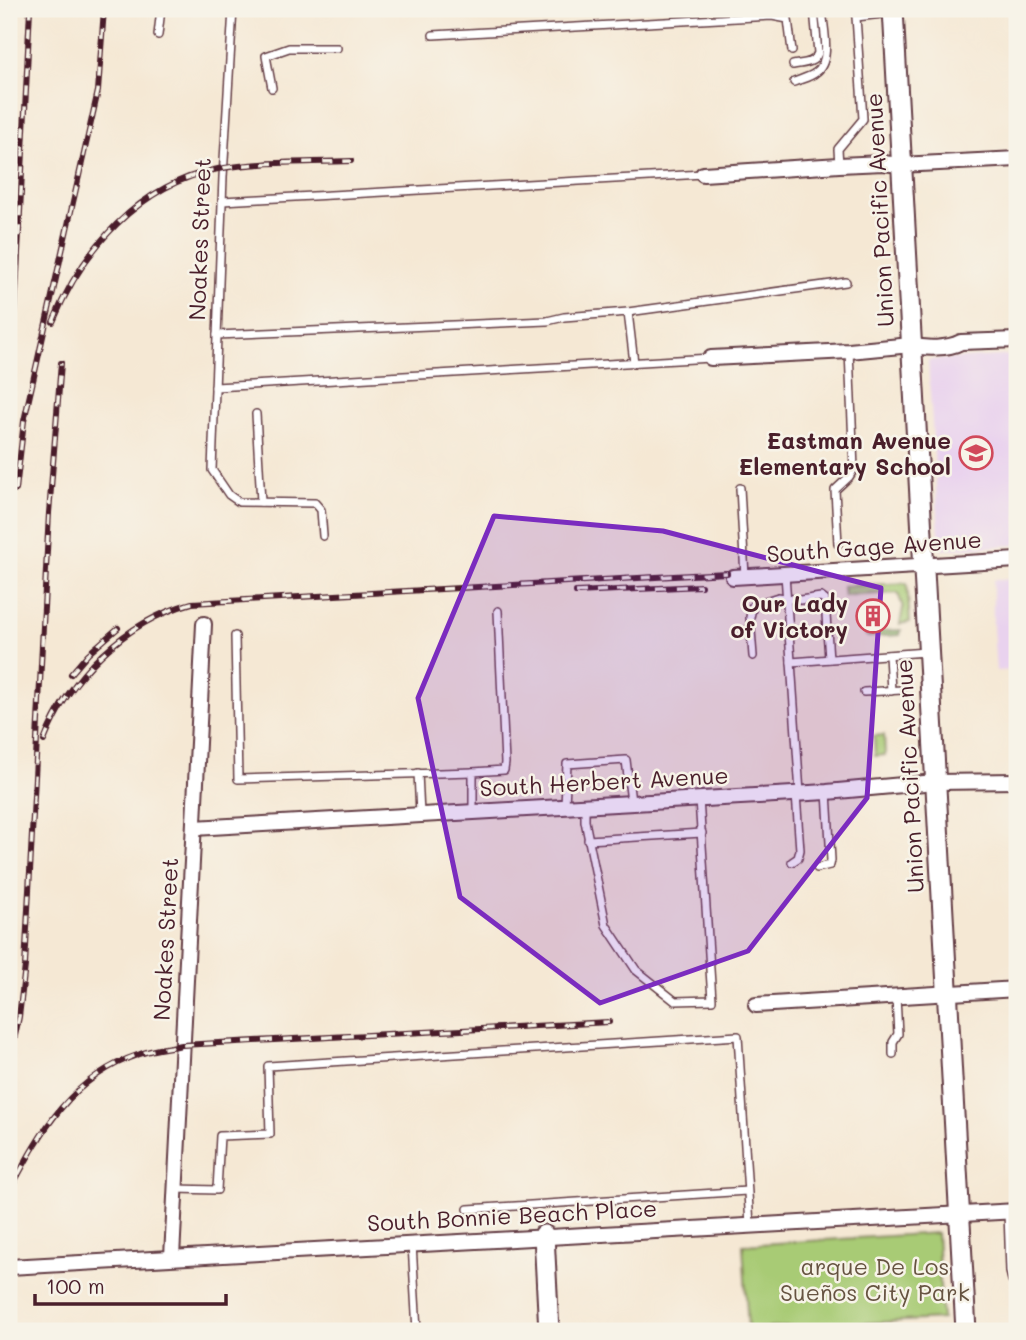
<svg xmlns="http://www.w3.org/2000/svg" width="1026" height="1340" font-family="Mali,sans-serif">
  <rect width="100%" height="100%" fill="#f7f3e8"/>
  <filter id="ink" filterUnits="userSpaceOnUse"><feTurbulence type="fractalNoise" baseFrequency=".0143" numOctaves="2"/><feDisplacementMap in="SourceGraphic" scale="14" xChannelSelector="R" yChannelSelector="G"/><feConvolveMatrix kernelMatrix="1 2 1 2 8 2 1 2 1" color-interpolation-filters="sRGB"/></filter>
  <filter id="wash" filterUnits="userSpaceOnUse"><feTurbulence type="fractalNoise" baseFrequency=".00686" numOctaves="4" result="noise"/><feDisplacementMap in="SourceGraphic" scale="28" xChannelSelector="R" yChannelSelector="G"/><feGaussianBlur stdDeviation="1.57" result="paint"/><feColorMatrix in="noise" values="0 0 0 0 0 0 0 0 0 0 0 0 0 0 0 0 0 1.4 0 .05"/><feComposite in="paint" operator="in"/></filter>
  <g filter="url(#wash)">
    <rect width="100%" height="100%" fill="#f5e8d4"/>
    <!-- built -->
    <g fill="#e9d2ee">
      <path d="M1017,355V545L940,550L928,360Z"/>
      <path d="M1017,579V670L996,671L993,626V580Z"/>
    </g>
    <!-- green -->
    <g fill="#a8cb74" stroke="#797550" stroke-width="2">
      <path d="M907,583L910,622L900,624L903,608L898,593L844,596L843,586Z"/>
      <path d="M884,735L885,755L875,756L874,736Z"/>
      <path d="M937,1233L942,1319L748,1329L743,1245Z"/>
    </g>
    <!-- forest -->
    <path fill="#86af66" stroke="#686748" stroke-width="2" d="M901,630L900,635L868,637L865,634V632Z"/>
  </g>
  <g filter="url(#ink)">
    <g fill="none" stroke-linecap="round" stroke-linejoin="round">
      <defs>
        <g id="service">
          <path d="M233,9L223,177L212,470L229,495L239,502L315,503L321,510L323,536"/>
          <path d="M158,35L161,9"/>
          <path d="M433,35L772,16L788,19L792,51"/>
          <path d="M793,65C803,63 814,64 818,53L814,9"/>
          <path d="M794,82C801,79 810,77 815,73C833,62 823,26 822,9"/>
          <path d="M272,88L266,56L289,48H337"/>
          <path d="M839,165L838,149L863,119L856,17L892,13"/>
          <path d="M222,201L703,174"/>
          <path d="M628,312L846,282"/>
          <path d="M217,335L547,321L564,317L628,312L634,363"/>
          <path d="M215,387L711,358"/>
          <path d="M256,414L261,502"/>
          <path d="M740,488L745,576"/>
          <path d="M838,544L835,490L849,477L854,469L849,351"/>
          <path d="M785,574L800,793"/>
          <path d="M235,636L238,779L473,772"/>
          <path d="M889,655L891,691"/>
          <path d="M753,656L750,617L753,605L778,597L800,600L821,597L825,600L829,659"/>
          <path d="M791,662L926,652"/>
          <path d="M864,692L902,690"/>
          <path d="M418,773L420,814"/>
          <path d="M565,805L567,764L626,760L631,802"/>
          <path d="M585,805V821L606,925L636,970L675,1001L712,1000L699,799"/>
          <path d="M473,811V772L504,770L505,763L498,611"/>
          <path d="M588,840L702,833"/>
          <path d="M792,862L798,858L800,850L796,794"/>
          <path d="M817,868L830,865L831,860L827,792"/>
          <path d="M893,1054V1042L898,1034L896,997"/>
          <path d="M176,1189L217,1190L220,1136L270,1134L268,1066L738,1036L750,1225"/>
          <path d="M468,1209L747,1191"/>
          <path d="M1008,1212L1010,1272L1012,1280L1017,1284"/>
          <path d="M412,1244L417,1331"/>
        </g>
        <g id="minor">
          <path d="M703,174L839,165L883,163L900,165L1017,159"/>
          <path d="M711,358L849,351L911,345C925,349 948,349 961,342L1017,340"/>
          <path d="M733,577L1017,560"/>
          <path d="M194,828L827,792L935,782L1017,781"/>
          <path d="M756,1005L1017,989"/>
          <path d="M172,1257L204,624"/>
          <path d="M9,1267L1017,1211"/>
        </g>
        <g id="tertiary">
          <path d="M893,9L966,1331"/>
          <path d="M544,1235L549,1331"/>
        </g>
      </defs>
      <!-- service casing -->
      <use href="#service" stroke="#643d44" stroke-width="10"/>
      <!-- minor casing -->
      <use href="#minor" stroke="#643d44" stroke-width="18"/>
      <!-- tertiary casing -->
      <use href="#tertiary" stroke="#643d44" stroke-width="23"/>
      <!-- service -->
      <use href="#service" stroke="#fff" stroke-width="7"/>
      <!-- minor -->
      <use href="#minor" stroke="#fff" stroke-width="14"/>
      <!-- tertiary -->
      <use href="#tertiary" stroke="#fff" stroke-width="19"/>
      <defs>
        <g id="rail">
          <path d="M53,322C82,250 139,184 218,169C259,161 309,163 351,161"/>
          <path d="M9,436L30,9"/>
          <path d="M16,490L24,421L98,91L104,9"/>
          <path d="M576,592L701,586"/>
          <path d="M71,674L88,654L118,628"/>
          <path d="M44,741C69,676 124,622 192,603L727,573"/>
          <path d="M9,1063L19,1017L25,966L49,513L61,363"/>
          <path d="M9,1192C41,1132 70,1077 140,1054C153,1049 168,1048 182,1045L609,1022"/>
        </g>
      </defs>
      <!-- rail casing -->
      <use href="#rail" stroke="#4a1f2b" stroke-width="6"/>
      <!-- rail -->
      <use href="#rail" stroke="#f7f3e8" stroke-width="3.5" stroke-dasharray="10" stroke-linecap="butt"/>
    </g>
  </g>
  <!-- marked area -->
  <path fill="#7b2cbf" fill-opacity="0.2" stroke="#7b2cbf" stroke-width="5" stroke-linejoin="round" d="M494,516L663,531L881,588L867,798L748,951L600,1003L460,897L418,698Z"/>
  <!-- icons -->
  <defs>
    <symbol id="school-ring" viewBox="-11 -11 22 22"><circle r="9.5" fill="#f7f3e8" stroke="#d1495b" stroke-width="1.5"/><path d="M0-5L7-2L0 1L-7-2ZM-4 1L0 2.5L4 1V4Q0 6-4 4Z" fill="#d1495b"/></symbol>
    <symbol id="building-ring" viewBox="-11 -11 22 22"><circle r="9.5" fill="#f7f3e8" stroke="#d1495b" stroke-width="1.5"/><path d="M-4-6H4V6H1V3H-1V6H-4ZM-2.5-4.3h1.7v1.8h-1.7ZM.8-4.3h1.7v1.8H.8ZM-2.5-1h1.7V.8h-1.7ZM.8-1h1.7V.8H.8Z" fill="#d1495b"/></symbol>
  </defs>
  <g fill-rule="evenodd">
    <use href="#school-ring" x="957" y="434" width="38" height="38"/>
    <use href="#building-ring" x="854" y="597" width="38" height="38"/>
  </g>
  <g text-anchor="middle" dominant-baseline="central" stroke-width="5" stroke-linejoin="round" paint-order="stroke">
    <!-- street labels -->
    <g font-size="23" fill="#4a1f2b" stroke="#f7f3e8">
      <text transform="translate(879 210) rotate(-93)">Union Pacific Avenue</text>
      <text transform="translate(199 239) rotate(-88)">Noakes Street</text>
      <text transform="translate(874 546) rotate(-4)">South Gage Avenue</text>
      <text transform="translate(909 776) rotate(-93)">Union Pacific Avenue</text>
      <text transform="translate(604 781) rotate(-3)">South Herbert Avenue</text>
      <text transform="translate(165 939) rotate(-87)">Noakes Street</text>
      <text transform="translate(512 1215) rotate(-3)">South Bonnie Beach Place</text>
    </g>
    <!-- poi labels -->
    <g font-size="23" font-weight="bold" fill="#4a1f2b" stroke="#f7f3e8" text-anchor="end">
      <text x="951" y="440">Eastman Avenue<tspan x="951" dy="26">Elementary School</tspan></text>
      <text x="848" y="603">Our Lady<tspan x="848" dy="26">of Victory</tspan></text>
    </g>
    <!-- park labels -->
    <g font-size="23" fill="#665341" stroke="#f7f3e8">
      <text x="875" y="1266">arque De Los<tspan x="875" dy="26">Sueños City Park</tspan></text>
    </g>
  </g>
  <!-- margin -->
  <rect width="1026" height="1340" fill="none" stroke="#f7f3e8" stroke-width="35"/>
  <!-- scale -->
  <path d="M35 1294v10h191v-10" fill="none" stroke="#4a1f2b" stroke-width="3.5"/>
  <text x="46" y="1294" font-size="21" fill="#4a1f2b" stroke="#f7f3e8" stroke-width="5" paint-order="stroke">100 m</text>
</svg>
